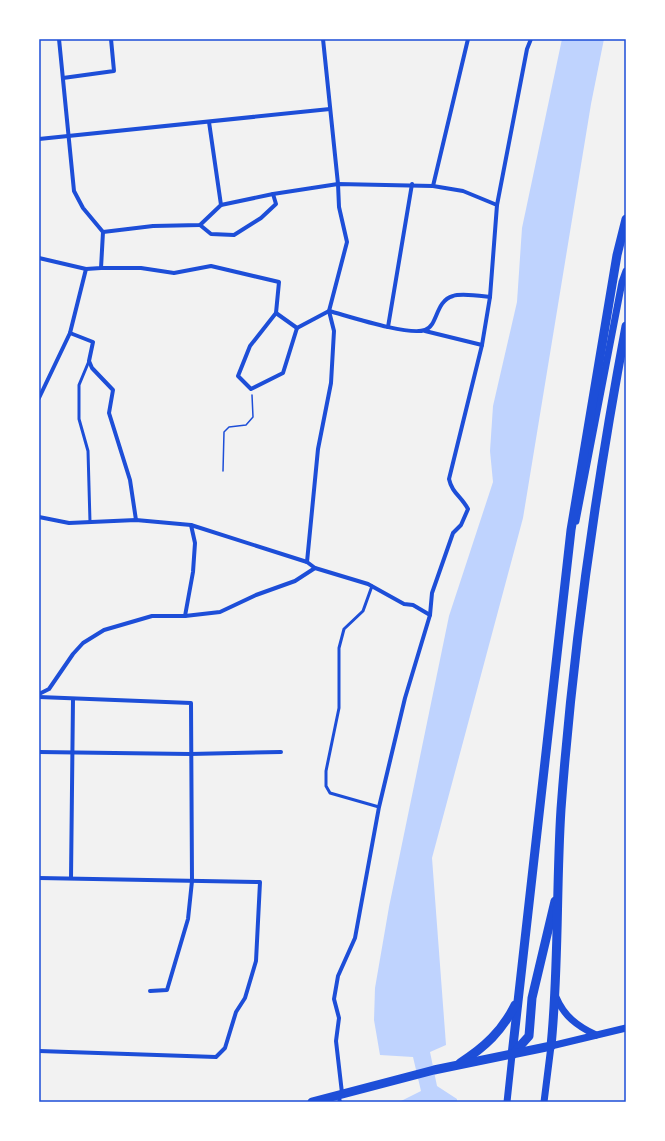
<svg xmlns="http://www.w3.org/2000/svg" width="665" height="1141" font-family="'Nunito Sans',sans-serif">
  <rect width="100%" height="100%" fill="#f2f2f2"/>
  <!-- water -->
  <path fill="#bfd3fe" d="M562,39H604L591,104L523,518L432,858L446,1045L430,1052L437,1086L457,1099V1102H399L421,1091L413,1057L380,1055L374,1020L375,988L389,907L449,616L493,482L490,451L493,406L517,302L522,228Z"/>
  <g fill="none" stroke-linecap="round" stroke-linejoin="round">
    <!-- path -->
    <path stroke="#1d4ed8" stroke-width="1.5" d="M223,471L224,432L229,427L246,425L253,417L252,395"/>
    <!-- service -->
    <g stroke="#1d4ed8" stroke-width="3">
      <path d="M89,361L79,385V419L88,451L90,522"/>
      <path d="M372,586L363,611L344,629L339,648V708L326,771V786L330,793L379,807"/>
    </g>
    <!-- minor -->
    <g stroke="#1d4ed8" stroke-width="4">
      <path d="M63,78L114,71L111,39"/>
      <path d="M209,122L221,205"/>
      <path d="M39,139L330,109"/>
      <path d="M433,186L468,39"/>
      <path d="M200,225L211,234L234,235L261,218L276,204L273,194"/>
      <path d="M103,232L153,226L200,225L221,205L273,194L338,184L433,186L463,191L497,205"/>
      <path d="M39,258L86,269L101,268L103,232L83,208L74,191L59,39"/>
      <path d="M101,268H141L174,273L211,266L279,282L276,313L250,346L238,376L251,389L283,373L297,328L329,311C348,316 408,336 425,330C438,326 435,301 453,296C461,293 481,296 490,297"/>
      <path d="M276,313L297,328"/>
      <path d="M388,327L412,184"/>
      <path d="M425,331L482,345"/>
      <path d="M70,333L93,342L89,361L92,368L113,390L109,413L130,480L136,520"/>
      <path d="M39,398L70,333L86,269"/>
      <path d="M39,517L69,523L136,520L191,525L307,562L315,568L368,584L404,604L413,605L430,615"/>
      <path d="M307,562L318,449L331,383L334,331L329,311L347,242L339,207L338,184L323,39"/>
      <path d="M185,616L193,572L195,543L191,525"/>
      <path d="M39,694L49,689L73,654L83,643L104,630L152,616H185L220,612L256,595L295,581L315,568"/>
      <path d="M39,697L191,703L192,881L188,919L167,990L150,991"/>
      <path d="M39,752L190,754L281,752"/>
      <path d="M39,878L260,882L256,961L245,998L236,1012L225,1048L216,1057L39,1051"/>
      <path d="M71,878L73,699"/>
      <path d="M342,1093L336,1041L339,1018L334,999L338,976L355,938L379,807L405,698L430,615L432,593L453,533L461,525L468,509C461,496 452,493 449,479L482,345L490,297L497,205L527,49L531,39"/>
      <path d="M338,1094L340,1102"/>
    </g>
    <!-- tertiary -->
    <g stroke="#1d4ed8" stroke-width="7">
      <path d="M576,521L622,282L626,271"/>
      <path d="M556,997C564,1016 577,1026 596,1035"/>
      <path d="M507,1102L512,1055"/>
      <path d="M544,1102L551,1046L626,1028"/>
    </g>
    <!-- primary -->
    <g stroke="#1d4ed8" stroke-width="9">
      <path d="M512,1055L571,530L617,255L626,219"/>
      <path d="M512,1055L529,1036L532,998L555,901"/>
      <path d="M460,1063C485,1047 502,1031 515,1005"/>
      <path d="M312,1102L434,1070L551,1046C559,967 556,888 561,809C573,647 596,486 626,326"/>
    </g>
  </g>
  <!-- border -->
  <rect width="665" height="1141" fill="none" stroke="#ffffff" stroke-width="80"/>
  <rect x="40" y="40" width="585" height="1061" fill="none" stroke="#1d4ed8" stroke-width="1.5"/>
</svg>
